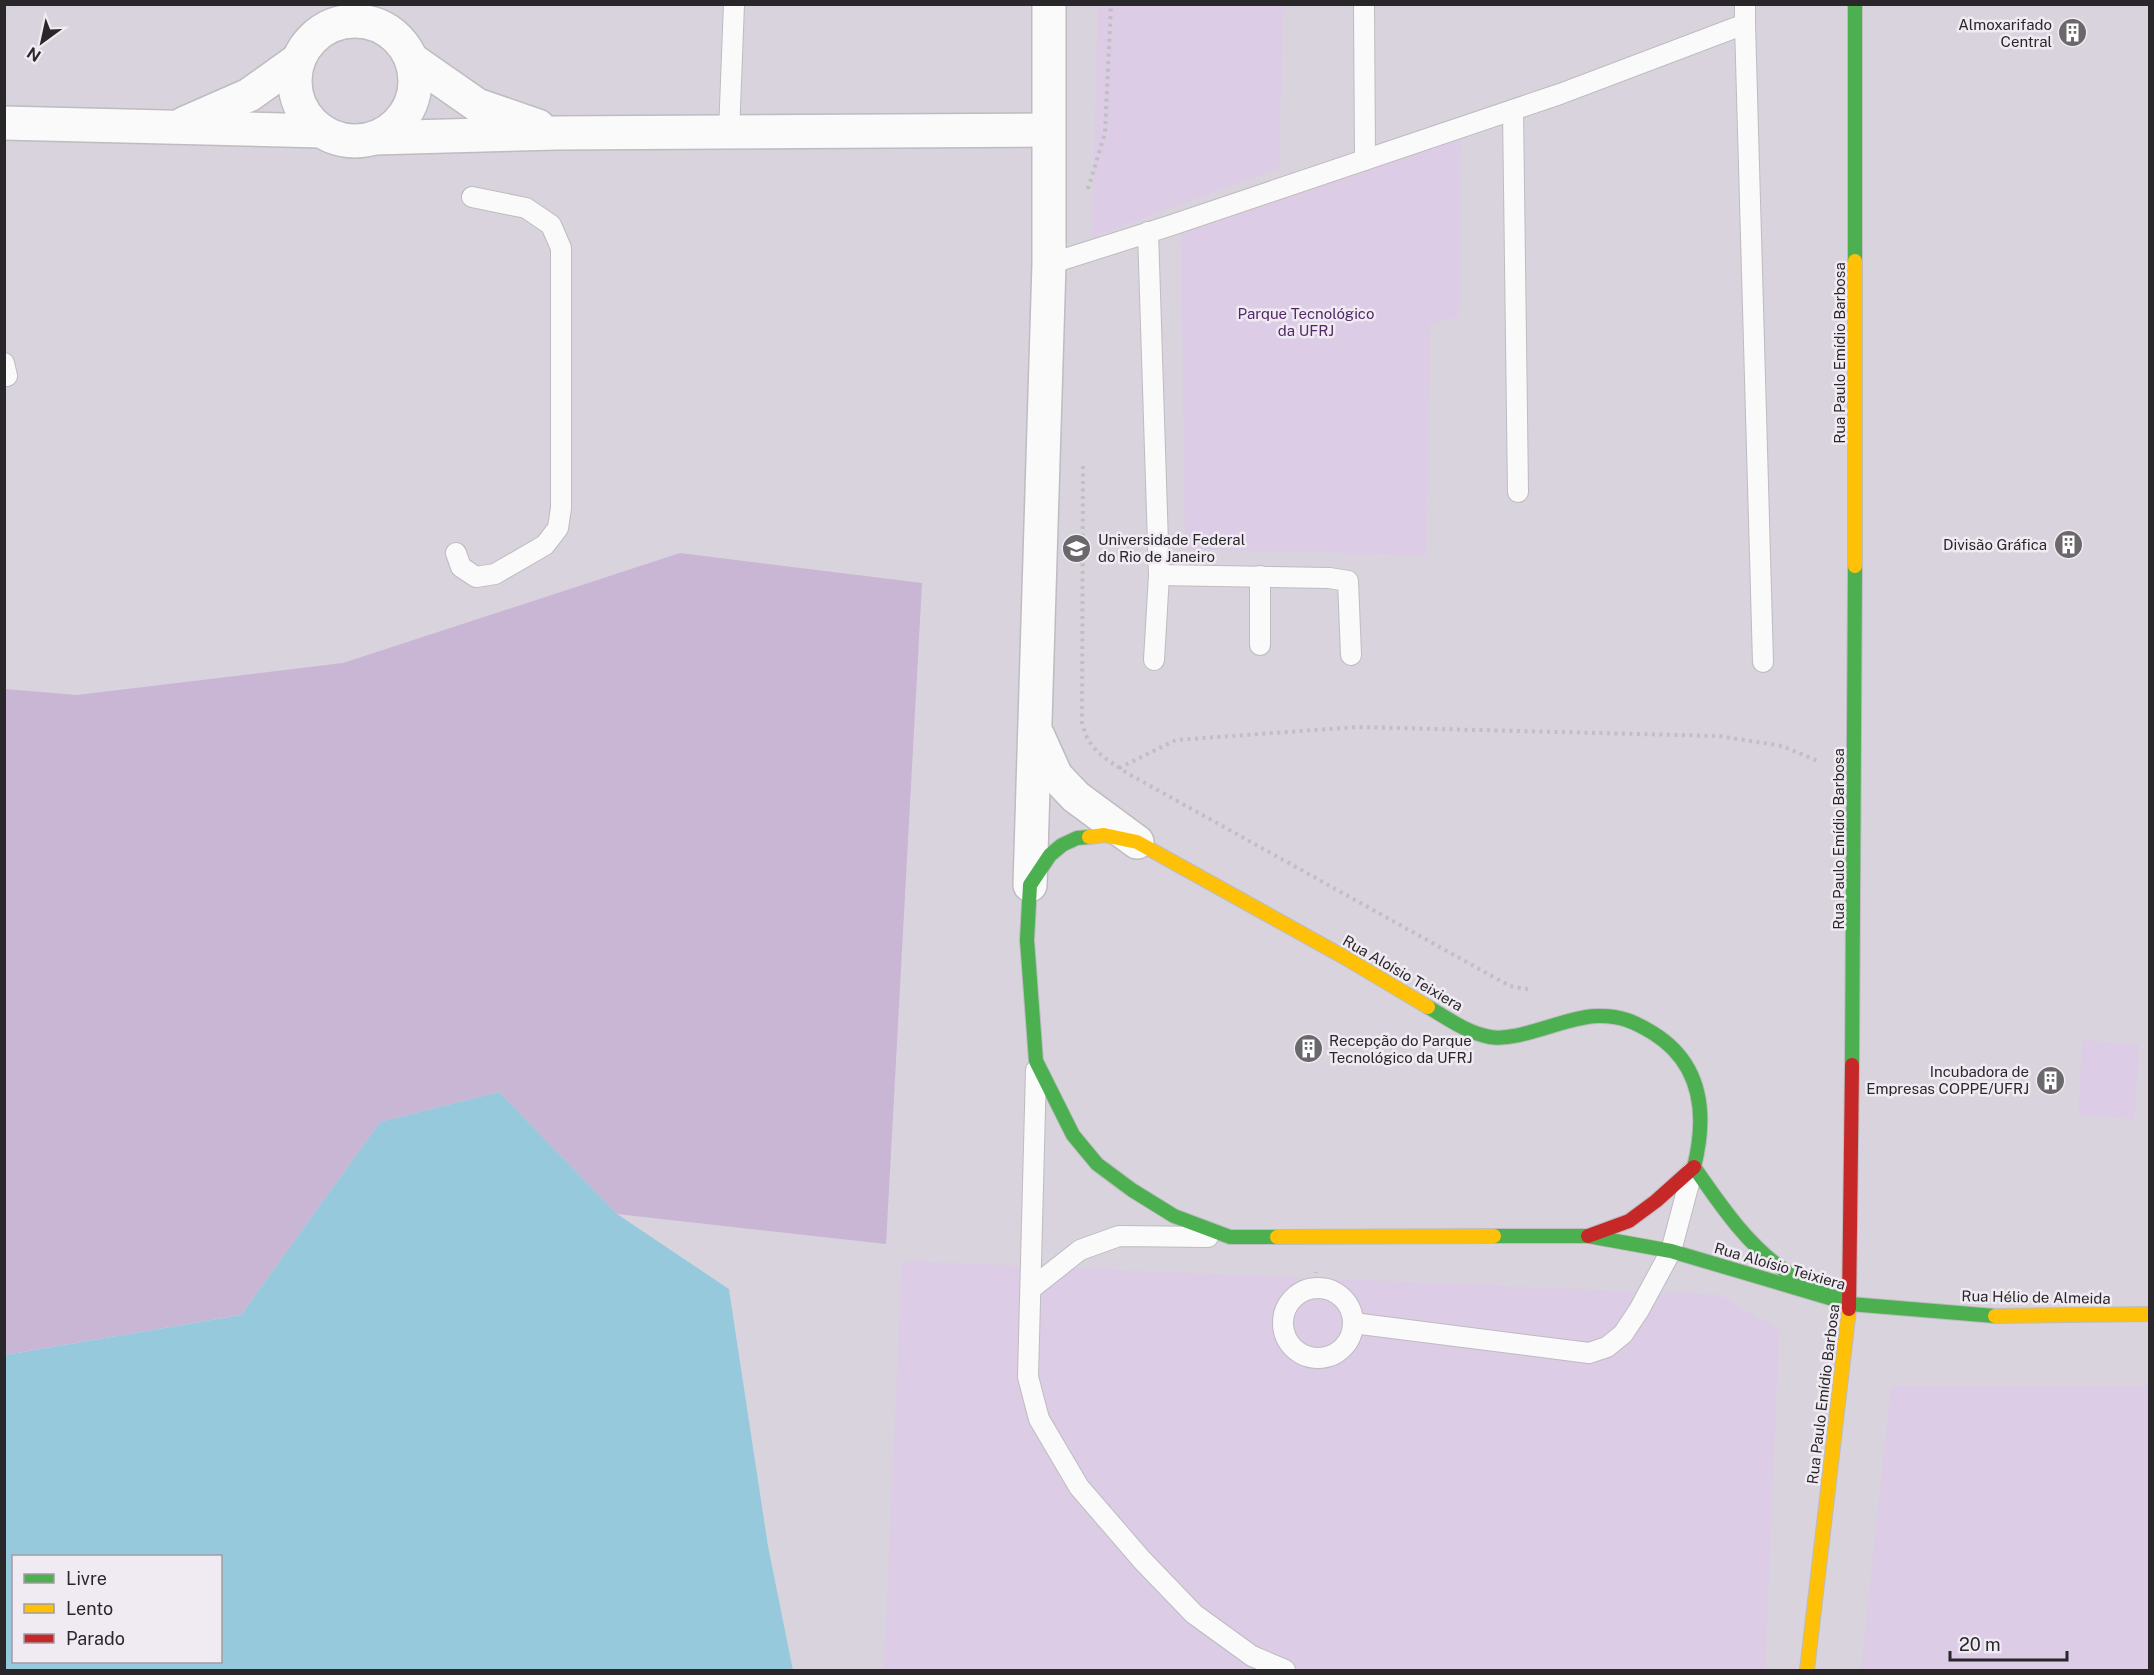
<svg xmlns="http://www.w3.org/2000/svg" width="2154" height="1675" font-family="'Public Sans',sans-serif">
  <rect width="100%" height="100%" fill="#e2e0e4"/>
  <!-- built -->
  <path fill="#d9d3dd" d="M5,5H2149V1670H793L768,1546L729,1289L617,1214L5,1355Z"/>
  <!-- green -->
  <g fill="#dccce6">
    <path d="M1098,5H1283L1279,168L1092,237Z"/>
    <path d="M1461,138L1459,316L1430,324L1426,555L1185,549L1181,231Z"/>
    <path d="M2083,1040L2139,1045L2134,1119L2078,1115Z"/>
    <path d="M902,1261L1719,1295L1779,1330L1765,1670H884Z"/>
    <path d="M1891,1386H2149V1670H1861Z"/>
  </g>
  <!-- forest -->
  <path fill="#c8b6d4" d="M680,553L922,583L886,1244L617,1214L499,1092L380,1122L241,1315L5,1355V689L77,695L343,663Z"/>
  <!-- water -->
  <path fill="#96c9dc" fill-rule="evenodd" d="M499,1092L617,1214L729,1289L768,1546L793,1670H5V1355L241,1315L380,1122ZM14,1556H220V1662H14Z"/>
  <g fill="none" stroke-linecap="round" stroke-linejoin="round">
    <defs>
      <g id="lane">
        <path d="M1364,4L1365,160"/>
        <path d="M1745,4V24"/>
        <path d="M1513,110L1518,492"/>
        <path d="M729,133L734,4"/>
        <path d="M1148,232L1159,575L1154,660"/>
        <path d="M1049,264L1169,226L1560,94L1745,24L1763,662"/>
        <path d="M4,363L7,376"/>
        <path d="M456,553L461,567L476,577L495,574L545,545L558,528L561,508V248L551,225L526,208L472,197"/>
        <path d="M1159,575L1329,578L1348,581L1351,655"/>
        <path d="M1260,576V645"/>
        <path d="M1036,1070L1028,1377L1039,1419L1079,1487L1142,1560L1194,1614L1252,1656L1285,1670"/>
        <circle cx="1318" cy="1323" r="35"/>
        <path d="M1032,1288L1080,1250L1119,1236L1208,1237"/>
        <path d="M1353,1323L1589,1353L1607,1347L1623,1334L1639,1310L1671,1251L1692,1172"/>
      </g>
      <g id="street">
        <circle cx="355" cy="81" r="60"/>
        <path d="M411,59L477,105L538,126"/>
        <path d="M4,123L322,131"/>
        <path d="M185,123L249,95L298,60"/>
        <path d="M374,138L557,133L1048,130"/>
        <path d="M1038,736L1056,776L1076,797L1137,842"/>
        <path d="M1030,885L1049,264V4"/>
      </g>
      <g id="fast">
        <path d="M1855,4V261"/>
        <path d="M1089,837L1077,838L1062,845L1050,855L1030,885L1027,940L1036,1061L1073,1135L1097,1164L1132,1190L1174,1216L1230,1237H1277"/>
        <path d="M1428,1007C1447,1018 1467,1033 1490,1037C1519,1042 1565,1017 1597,1016C1620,1015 1635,1022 1653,1033C1703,1064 1707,1115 1694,1167C1721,1206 1748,1246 1788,1273C1807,1286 1829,1294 1850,1304"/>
        <path d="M1852,1065L1855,566"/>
        <path d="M1494,1236H1588L1671,1251L1850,1304L1995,1316"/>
      </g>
      <g id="slow">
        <path d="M1855,261V566"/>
        <path d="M1089,837L1104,835L1137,842L1344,957L1428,1007"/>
        <path d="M1277,1237L1494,1236"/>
        <path d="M1995,1316L2150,1314"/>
        <path d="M1807,1670L1849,1309"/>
      </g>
      <g id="jam">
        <path d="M1588,1236L1629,1221L1656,1201L1694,1167"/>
        <path d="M1849,1309L1852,1065"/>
      </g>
    </defs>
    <!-- lane casing -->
    <use href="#lane" stroke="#bdbcbf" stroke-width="22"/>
    <!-- street casing -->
    <use href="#street" stroke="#bdbcbf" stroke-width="36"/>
    <!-- fast casing -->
    <use href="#fast" stroke="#bdbcbf" stroke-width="16"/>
    <!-- slow casing -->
    <use href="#slow" stroke="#bdbcbf" stroke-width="16"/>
    <!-- jam casing -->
    <use href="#jam" stroke="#bdbcbf" stroke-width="16"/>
    <!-- path -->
    <g stroke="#c0bfc1" stroke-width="4" stroke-dasharray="3 4.5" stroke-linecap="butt">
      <path d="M1088,189L1105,133L1111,4"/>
      <path d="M1083,466L1082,723C1089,751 1105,758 1127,773L1481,970L1510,986L1532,990"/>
      <path d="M1119,768L1176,740L1357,727L1719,736L1782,746L1818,761"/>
      <path d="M1314,1288L1316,1272"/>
    </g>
    <!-- lane -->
    <use href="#lane" stroke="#fbfafb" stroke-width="20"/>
    <!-- street -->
    <use href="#street" stroke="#fbfafb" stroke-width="33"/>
    <!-- fast -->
    <use href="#fast" stroke="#4caf50" stroke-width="14"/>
    <!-- slow -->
    <use href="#slow" stroke="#ffc107" stroke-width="14"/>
    <!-- jam -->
    <use href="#jam" stroke="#c62828" stroke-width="14"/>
  </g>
  <!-- icons -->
  <defs>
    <symbol id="building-disc" viewBox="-11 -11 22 22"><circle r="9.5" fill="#6a686b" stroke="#f0ebf3"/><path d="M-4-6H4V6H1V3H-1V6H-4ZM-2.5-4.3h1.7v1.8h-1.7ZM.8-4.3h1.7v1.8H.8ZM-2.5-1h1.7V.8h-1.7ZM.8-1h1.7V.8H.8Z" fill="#fff"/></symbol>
    <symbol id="university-disc" viewBox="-11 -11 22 22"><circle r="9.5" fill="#6a686b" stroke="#f0ebf3"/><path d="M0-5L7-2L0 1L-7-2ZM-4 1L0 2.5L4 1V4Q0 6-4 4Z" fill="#fff"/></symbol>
  </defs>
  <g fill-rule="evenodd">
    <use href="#building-disc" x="2056" y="16" width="33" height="33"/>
    <use href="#building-disc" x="2052" y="528" width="33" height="33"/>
    <use href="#university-disc" x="1060" y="532" width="33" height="33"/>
    <use href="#building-disc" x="1292" y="1032" width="33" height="33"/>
    <use href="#building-disc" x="2034" y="1064" width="33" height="33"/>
  </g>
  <g text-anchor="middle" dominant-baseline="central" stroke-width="5" stroke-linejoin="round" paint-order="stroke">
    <!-- poi labels -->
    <g font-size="15" fill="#29272a" stroke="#f0ebf3" text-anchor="end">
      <text x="2052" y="24">Almoxarifado<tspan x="2052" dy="17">Central</tspan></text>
      <text x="1098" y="539" text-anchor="start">Universidade Federal<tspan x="1098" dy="17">do Rio de Janeiro</tspan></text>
      <text x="2047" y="544">Divisão Gráfica</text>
      <text x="1329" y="1040" text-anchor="start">Recepção do Parque<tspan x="1329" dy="17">Tecnológico da UFRJ</tspan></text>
      <text x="2029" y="1071">Incubadora de<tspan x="2029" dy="17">Empresas COPPE/UFRJ</tspan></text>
    </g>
    <!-- park labels -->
    <g font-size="15" fill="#522867" stroke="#f0ebf3">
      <text x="1306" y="313">Parque Tecnológico<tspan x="1306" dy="17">da UFRJ</tspan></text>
    </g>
    <!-- street labels -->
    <g font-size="15" fill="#29272a" stroke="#f0ebf3">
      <text transform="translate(1839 353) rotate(-90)">Rua Paulo Emídio Barbosa</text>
      <text transform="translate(1838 839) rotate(-90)">Rua Paulo Emídio Barbosa</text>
      <text transform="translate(1403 973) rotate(30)">Rua Aloísio Teixiera</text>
      <text transform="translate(1780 1266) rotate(16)">Rua Aloísio Teixiera</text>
      <text transform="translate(2036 1297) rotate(1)">Rua Hélio de Almeida</text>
      <text transform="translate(1823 1394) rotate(-83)">Rua Paulo Emídio Barbosa</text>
    </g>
  </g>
  <!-- border -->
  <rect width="2154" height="1675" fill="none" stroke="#29272a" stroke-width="12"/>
  <!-- legend -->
  <rect x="12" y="1555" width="210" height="108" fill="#f0ebf3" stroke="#a09da3" stroke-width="1.5"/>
  <rect x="24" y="1574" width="30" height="9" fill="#4caf50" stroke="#a09da3" stroke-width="1.5"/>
  <text x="66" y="1585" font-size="18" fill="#29272a">Livre</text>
  <rect x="24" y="1604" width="30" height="9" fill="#ffc107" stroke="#a09da3" stroke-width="1.5"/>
  <text x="66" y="1615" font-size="18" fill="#29272a">Lento</text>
  <rect x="24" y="1634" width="30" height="9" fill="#c62828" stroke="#a09da3" stroke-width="1.5"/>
  <text x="66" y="1645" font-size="18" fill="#29272a">Parado</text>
  <!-- north arrow -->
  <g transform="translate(42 42) rotate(213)" stroke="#f0ebf3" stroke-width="4.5" paint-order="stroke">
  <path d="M0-4.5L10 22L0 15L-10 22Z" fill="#29272a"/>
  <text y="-9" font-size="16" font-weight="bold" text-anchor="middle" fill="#29272a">N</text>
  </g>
  <!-- scale -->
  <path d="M1950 1651v9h117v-9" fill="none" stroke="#29272a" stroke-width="3"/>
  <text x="1959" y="1651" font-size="18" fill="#29272a" stroke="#f0ebf3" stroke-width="4.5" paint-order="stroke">20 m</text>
</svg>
